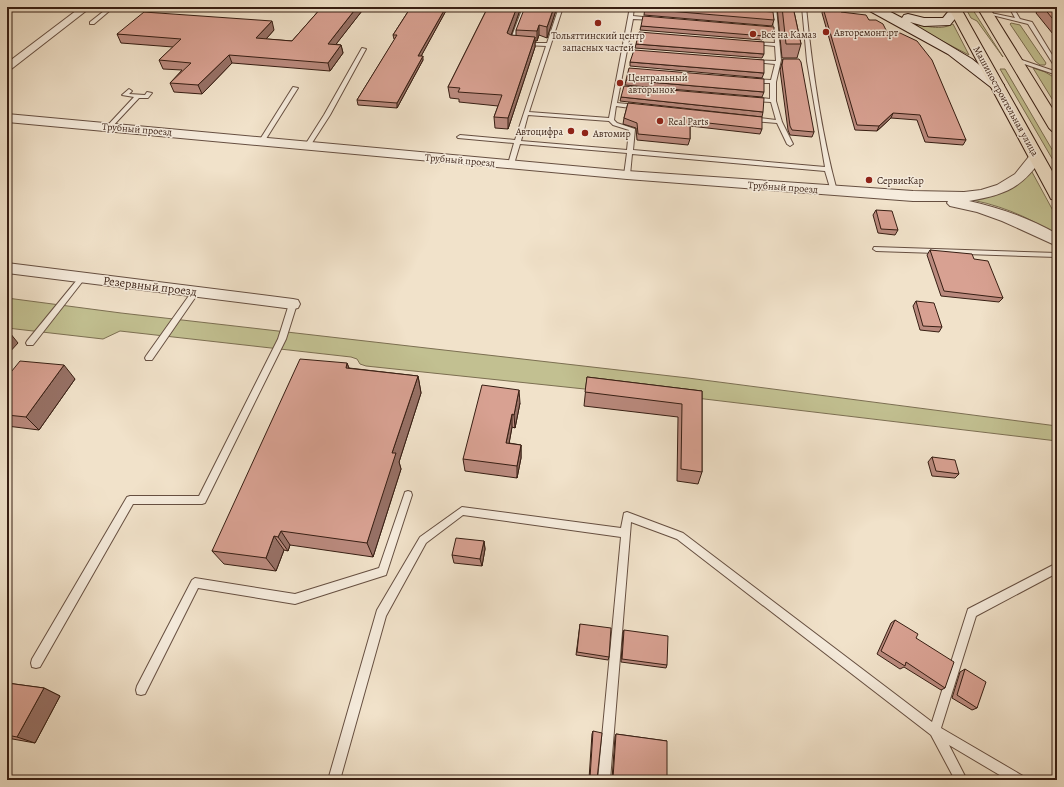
<svg xmlns="http://www.w3.org/2000/svg" width="1064" height="787" font-family="Alegreya,serif">
  <rect width="100%" height="100%" fill="#f1e2ca"/>
  <filter id="stains"><feTurbulence type="fractalNoise" baseFrequency=".005" numOctaves="4"/><feColorMatrix values="0 0 0 0 .2 0 0 0 0 .09 0 0 0 0 .02 0 0 0 .5 -.17"/></filter>
  <radialGradient id="worn" r=".72"><stop offset=".6" stop-color="#630" stop-opacity="0"/><stop offset="1" stop-color="#630" stop-opacity=".3"/></radialGradient>
  <!-- green -->
  <g fill="#c2c091" stroke="#7c6f52">
    <path d="M965,7H971L1003,57L977,21L971,18Z"/>
    <path d="M906,22C922,24 937,32 953,24L969,55Z"/>
    <path d="M1011,23L1020,25L1046,63L1045,65H1040L1035,61L1010,24Z"/>
    <path d="M1033,68L1045,72L1057,79V107Z"/>
    <path d="M1000,69H1005L1057,158V167Z"/>
    <path d="M1032,172L1057,218V235C1027,216 996,203 960,198C991,194 1009,196 1032,172Z"/>
    <path d="M7,298L121,313L688,378L1057,426V441L696,398L689,400L366,366L360,364L357,359L351,357L120,331L103,339L7,328Z"/>
  </g>
  <g fill="none" stroke-linecap="round" stroke-linejoin="round">
    <defs>
      <g id="service">
        <path d="M109,7H114L94,24H90V22Z"/>
        <path d="M523,7H527L514,42L516,43L514,44H509Z"/>
        <path d="M559,7H563L529,112L609,118L630,7H634L633,16L653,18L655,19L653,20L633,19L617,103L637,105L640,107L637,109L616,106L614,120L617,123L635,129L633,150L825,167L807,61L802,7H806C812,68 821,132 837,191L834,193L831,191L825,171L632,154L630,175L627,177L624,175L627,153L520,144L514,164L511,166L508,164L514,143L458,138L457,137L460,135L515,140L546,46L525,45L523,44L525,43H547ZM528,115L609,121L613,125L629,130L627,150L521,141Z"/>
        <path d="M772,7H776L781,60L776,82V101L782,122L793,144L790,146L787,144L777,123L752,121L749,119L752,117L776,120L771,102L754,101L751,99L754,97L770,99V83H754L751,81L754,79L771,80L775,64L753,62L751,61L753,60L776,61L775,46L754,44L752,43L754,42L775,43Z"/>
        <path d="M1009,7H1013L1020,19L1032,22L1057,63V68L1055,67L1028,24L984,13L986,12L1015,18Z"/>
        <path d="M362,48L366,49L330,115L310,146H306L305,145L324,115Z"/>
        <path d="M1012,58H1016L1057,72V75L1012,60Z"/>
        <path d="M293,87L298,88L264,142H260L259,141Z"/>
        <path d="M129,89L132,91L129,94L145,95L147,92L152,93L148,98H139L111,128H107V126L134,97L122,95Z"/>
        <path d="M874,247L1057,253V257L876,251L873,249Z"/>
        <path d="M81,275H85L86,277L33,345H27L26,343L27,341Z"/>
        <path d="M193,290H195L199,292L152,360H146L145,358L146,356Z"/>
        <path d="M293,301L297,304L286,339L205,503L202,504H133L40,667L36,668L32,667L31,663L32,659L127,497L130,496H199L278,339L289,304Z"/>
        <path d="M408,491L411,492L412,495L386,575L295,604L198,588L145,694L141,695L137,694L136,690L137,686L192,580L195,578L295,594L379,568L404,495L405,492Z"/>
        <path d="M462,507L621,528L624,513L627,512L683,533L932,722L968,609L1057,563V573L976,616L941,728L1023,776L1025,780H1008L949,745L967,780H955L931,735L677,539L631,522L610,780H598L621,537L463,515L426,543L386,616L340,780H328L377,610L420,537Z"/>
      </g>
      <g id="minor">
        <path d="M81,7H91L10,70L7,71V63Z"/>
        <path d="M7,263L293,299L298,300L300,304L298,308L293,309L7,273Z"/>
      </g>
      <path id="tertiary" d="M7,114L627,171L913,191L964,192L981,190L997,185L1015,174L1031,154L1036,153L1041,154L1043,157C1022,188 1005,195 969,201C1000,208 1029,218 1057,234V246L1002,221L977,212L950,206L947,203L948,201H913L627,179L7,122Z"/>
      <path id="secondary" d="M866,7H881L902,18L904,15L908,14L924,18H943L952,7H960L962,10L950,25L924,26L910,22L972,59L1004,85L1002,88L997,89L992,88L948,54L868,10Z"/>
      <g id="primary">
        <path d="M948,7H960L1057,180V200L1051,199L1049,195Z"/>
        <path d="M977,7H989L1057,116V133L1052,131L1049,128Z"/>
      </g>
    </defs>
    <!-- service casing -->
    <use href="#service" stroke="#664f41" stroke-width="2"/>
    <!-- minor casing -->
    <use href="#minor" stroke="#664f41" stroke-width="2"/>
    <!-- tertiary casing -->
    <use href="#tertiary" stroke="#664f41" stroke-width="2"/>
    <!-- secondary casing -->
    <use href="#secondary" stroke="#371e13" stroke-width="2"/>
    <!-- primary casing -->
    <use href="#primary" stroke="#371e13" stroke-width="2"/>
    <!-- service -->
    <use href="#service" fill="#f6ecdd" fill-rule="evenodd"/>
    <!-- minor -->
    <use href="#minor" fill="#f6ecdd" fill-rule="evenodd"/>
    <!-- tertiary -->
    <use href="#tertiary" fill="#f6ecdd" fill-rule="evenodd"/>
    <!-- secondary -->
    <use href="#secondary" fill="#f6ecdd" fill-rule="evenodd"/>
    <!-- primary -->
    <use href="#primary" fill="#f1e2ca" fill-rule="evenodd"/>
  </g>
  <!-- wall -->
  <g fill="#ba8a7e" stroke="#371e13">
    <path d="M322,7H365L336,44L341,45L343,53L330,71L232,63L202,94L174,92L170,83L182,70L163,69L159,60L173,47L121,43L117,34L274,30L266,39L292,41Z"/>
    <path d="M411,7H448L421,56L423,60L397,108L358,105L357,100L395,39H394L393,35Z"/>
    <path d="M488,7H521L511,35L516,36V30L557,7L547,38L539,35L537,41H535V47L508,129L495,128L494,117L498,106L459,102V99L450,98L448,87Z"/>
    <path d="M645,7H773L772,12L774,20L772,26L644,15Z"/>
    <path d="M777,7H793L801,44L797,58H782Z"/>
    <path d="M1039,7H1057V39L1036,13Z"/>
    <path d="M823,8L869,20L887,32L966,140L963,145L925,142L917,120L891,118L877,131L855,130L822,13Z"/>
    <path d="M641,26L774,33L773,38H763L762,40L640,30Z"/>
    <path d="M636,44L764,54L762,58L635,48Z"/>
    <path d="M783,59L814,132L812,137L790,135L788,130L780,70Z"/>
    <path d="M630,62L764,73L762,78L630,66Z"/>
    <path d="M626,80L764,92L762,97L625,85Z"/>
    <path d="M621,97L763,112L762,117L620,101Z"/>
    <path d="M628,103L762,129L760,134L690,126V139L688,145L637,140L636,128L623,124L624,118Z"/>
    <path d="M876,210L898,230L895,235L878,233L873,215Z"/>
    <path d="M930,250L974,259L1003,298L999,302L941,296L927,255Z"/>
    <path d="M916,301L942,327L939,332L920,330L913,306Z"/>
    <path d="M347,363L349,368L418,376L421,393L399,462L401,469L373,557L290,545L288,551L284,550L276,571L224,564L212,551Z"/>
    <path d="M7,377L75,379L39,430L7,426Z"/>
    <path d="M587,377L702,391V472L698,484L677,481L678,417L584,406Z"/>
    <path d="M520,403L515,428L512,427L509,443L521,445V458L517,478L465,471L463,459Z"/>
    <path d="M932,457L959,474L955,478L932,476L928,462Z"/>
    <path d="M484,541L485,549L482,566L454,563L452,555Z"/>
    <path d="M895,620L916,638L945,688L941,690L904,667L900,669L877,654L891,623Z"/>
    <path d="M580,624L609,657L608,660L576,655Z"/>
    <path d="M624,630L667,665L666,668L621,662L623,633Z"/>
    <path d="M965,669L977,708L972,710L952,698L960,672Z"/>
    <path d="M7,683L44,688L60,696L35,743L7,738Z"/>
    <path d="M593,731L597,779V780L589,779L592,734Z"/>
    <path d="M616,734L667,741L612,779L615,737Z"/>
  </g>
  <!-- shaded-wall -->
  <g fill="#977166" stroke="#371e13">
    <path d="M357,7H365L330,52L328,44Z"/>
    <path d="M446,7H448L419,60L418,56Z"/>
    <path d="M517,7H521L508,44L507,33Z"/>
    <path d="M554,7H557L547,38V27Z"/>
    <path d="M272,21L274,30L259,47L256,38Z"/>
    <path d="M539,25V35L537,41V31Z"/>
    <path d="M535,37V47L508,129V118Z"/>
    <path d="M341,45L343,53L330,71L328,63Z"/>
    <path d="M229,55L232,63L202,94L198,85Z"/>
    <path d="M423,56V60L397,108V103Z"/>
    <path d="M893,113L891,118L877,131L879,126Z"/>
    <path d="M10,333L18,343L7,355V337Z"/>
    <path d="M347,363L353,380L346,368Z"/>
    <path d="M64,365L75,379L39,430L26,417Z"/>
    <path d="M418,376L421,393L399,462L401,469L373,557L367,543L392,453Z"/>
    <path d="M519,390L520,403L515,428L514,415Z"/>
    <path d="M512,414V427L507,455L506,443Z"/>
    <path d="M521,445V458L517,478V466Z"/>
    <path d="M7,466L10,469L7,474Z"/>
    <path d="M281,531L290,545L288,551L278,537Z"/>
    <path d="M274,536L284,550L276,571L266,558Z"/>
    <path d="M484,541L485,549L482,566L480,559Z"/>
    <path d="M44,688L60,696L35,743L17,737Z"/>
  </g>
  <!-- building -->
  <g fill="#d8a192" stroke="#371e13">
    <path d="M322,7H357L328,44L341,45L328,63L229,55L198,85L170,83L191,63L159,60L181,39L117,34L144,12L272,21L256,38L292,41Z"/>
    <path d="M411,7H446L418,56H423L397,103L357,100L397,35H393Z"/>
    <path d="M488,7H517L507,33L511,35L535,37L508,118L494,117L502,95L458,92L460,88L448,87Z"/>
    <path d="M525,7H554L547,27L539,25L537,31L516,30Z"/>
    <path d="M645,7H704L773,12L774,20L645,9Z"/>
    <path d="M782,7H793L801,44H786Z"/>
    <path d="M1043,7H1057V24Z"/>
    <path d="M823,8L840,9L841,12L866,15L869,20H876L883,24L887,32L900,33L917,41L932,60L966,140L928,137L920,115L893,113L879,126L857,125Z"/>
    <path d="M643,16L774,27V33L764,34V36L641,26Z"/>
    <path d="M639,32L764,42V54L636,44Z"/>
    <path d="M634,50L764,60V73L630,62Z"/>
    <path d="M783,59H799L801,62L814,132L792,130L790,126L782,65Z"/>
    <path d="M629,68L764,79V92L626,80Z"/>
    <path d="M624,86L764,98L763,112L621,97Z"/>
    <path d="M628,103L762,117V129L690,121V139L638,134L637,123L624,118Z"/>
    <path d="M876,210L892,211L898,230L881,229Z"/>
    <path d="M930,250L972,254L974,259L988,261L1003,298L944,291Z"/>
    <path d="M916,301L934,303L942,327L923,326Z"/>
    <path d="M7,333H10L7,337Z"/>
    <path d="M300,359L347,363L346,368L418,376L392,453H396L367,543L281,531L278,537L274,536L266,558L212,551Z"/>
    <path d="M20,361L64,365L26,417L7,415V377Z"/>
    <path d="M587,377L702,391V472L681,469L682,404L585,392Z"/>
    <path d="M482,385L519,390L514,415L512,414L506,443L521,445L517,466L463,459Z"/>
    <path d="M932,457L955,460L959,474L936,471Z"/>
    <path d="M456,538L484,541L480,559L452,555Z"/>
    <path d="M895,620L918,634L916,638L954,662L945,688L906,662L905,666L881,651Z"/>
    <path d="M580,624L611,628L609,657L577,652Z"/>
    <path d="M624,630L668,636L667,665L622,659Z"/>
    <path d="M965,669L986,682L977,708L957,695Z"/>
    <path d="M7,683L44,688L17,737L7,735Z"/>
    <path d="M593,731L602,733L597,779L590,778Z"/>
    <path d="M616,734L667,741V780H607L613,778Z"/>
  </g>
  <!-- markers -->
  <g fill="#8f2418" stroke="#f6ecdd" stroke-width="1.5">
    <circle cx="598" cy="23" r="4"/>
    <circle cx="826" cy="32" r="4"/>
    <circle cx="753" cy="34" r="4"/>
    <circle cx="620" cy="83" r="4"/>
    <circle cx="660" cy="121" r="4"/>
    <circle cx="571" cy="131" r="4"/>
    <circle cx="585" cy="133" r="4"/>
    <circle cx="869" cy="180" r="4"/>
  </g>
  <g text-anchor="middle" dominant-baseline="central" stroke-width="3" stroke-linejoin="round" paint-order="stroke">
    <!-- far-poi labels -->
    <g font-size="10" fill="#371e13" stroke="#f6ecdd" text-anchor="start">
      <text x="834" y="32">Авторемонт.рт</text>
      <text x="761" y="34">Всё на Камаз</text>
      <text x="598" y="35" text-anchor="middle">Тольяттинский центр<tspan x="598" dy="12">запасных частей</tspan></text>
      <text x="628" y="77">Центральный<tspan x="628" dy="12">авторынок</tspan></text>
      <text x="668" y="121">Real Parts</text>
      <text x="563" y="131" text-anchor="end">Автоцифра</text>
      <text x="593" y="133">Автомир</text>
      <text x="877" y="180">СервисКар</text>
    </g>
    <!-- far-street labels -->
    <g font-size="10" fill="#371e13" stroke="#f6ecdd">
      <text transform="translate(1006 101) rotate(61)">Машиностроительная улица</text>
      <text transform="translate(137 129) rotate(5)">Трубный проезд</text>
      <text transform="translate(460 160) rotate(5)">Трубный проезд</text>
      <text transform="translate(783 187) rotate(4)">Трубный проезд</text>
    </g>
    <!-- street labels -->
    <g font-size="12" fill="#371e13" stroke="#f6ecdd">
      <text transform="translate(150 286) rotate(7)">Резервный проезд</text>
    </g>
  </g>
  <!-- margin -->
  <rect width="1064" height="787" fill="none" stroke="#f1e2ca" stroke-width="24"/>
  <rect x="8" y="8" width="1048" height="771" fill="none" stroke="#371e13" stroke-width="2"/>
  <rect x="12" y="12" width="1040" height="763" fill="none" stroke="#371e13"/>
  <rect width="100%" height="100%" filter="url(#stains)"/>
  <rect width="100%" height="100%" fill="url(#worn)"/>
</svg>
